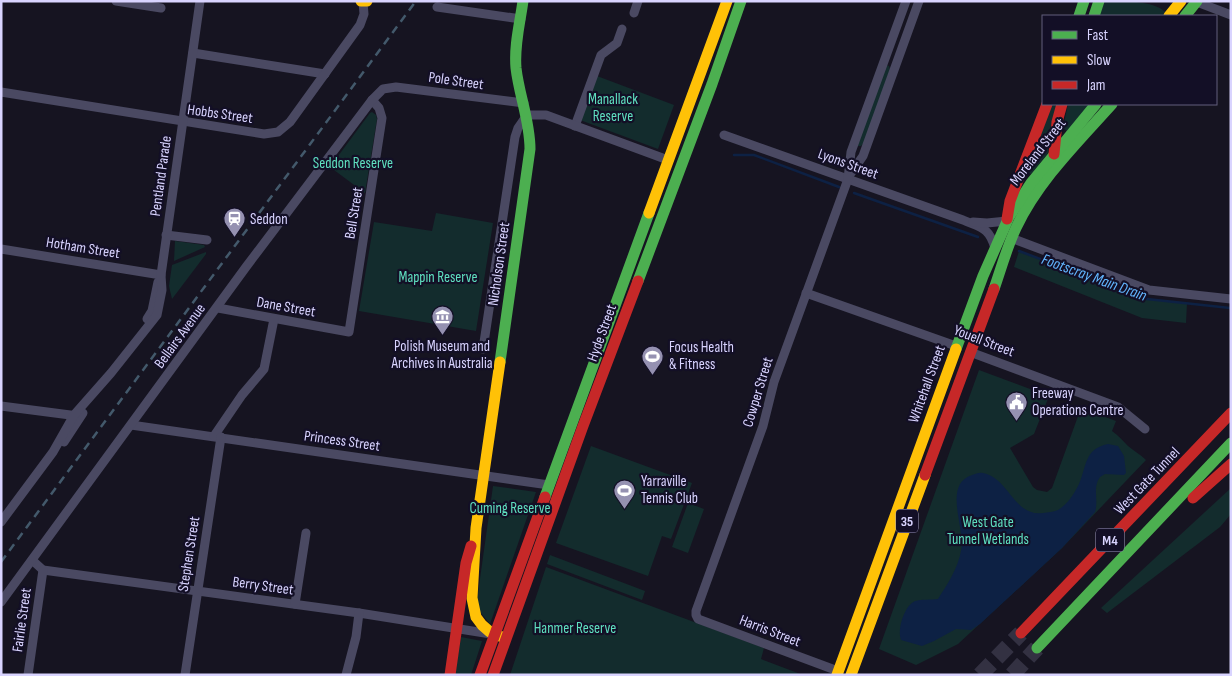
<svg xmlns="http://www.w3.org/2000/svg" width="1232" height="676" font-family="'Sofia Sans Condensed',sans-serif">
  <rect width="100%" height="100%" fill="#161421"/>
  <!-- green -->
  <g fill="#132c2d">
    <path d="M1105,1C1120,1 1156,0 1166,13L1163,16H1099Z"/>
    <path d="M886,65L889,66L890,69L864,143L861,146H858L857,142Z"/>
    <path d="M597,76L674,105L658,149L580,120Z"/>
    <path d="M1051,104H1057L1049,133L1048,153L1031,174L1025,171Z"/>
    <path d="M1068,104H1090L1067,131L1063,128Z"/>
    <path d="M372,112L376,115L377,119L365,193L330,167L370,113Z"/>
    <path d="M436,213L493,223L476,331L359,311L374,222L432,231Z"/>
    <path d="M175,241L204,245L205,247L174,261Z"/>
    <path d="M1019,251L1147,299L1187,303L1186,323L1142,318L1014,267Z"/>
    <path d="M206,252V254L172,299L169,286L172,265Z"/>
    <path d="M979,370L1049,396L1034,434L1010,448L1033,487L1037,490L1047,492L1052,488L1081,408L1116,421L1112,431C1119,436 1123,441 1128,446C1134,451 1140,454 1146,460L1062,548L958,644L916,665L879,649Z"/>
    <path d="M591,446L692,483L671,539L662,536L648,576L556,543Z"/>
    <path d="M493,486L536,492L490,624L476,607Z"/>
    <path d="M1231,488V514L1220,527L1107,613L1101,608Z"/>
    <path d="M688,503L704,509L688,553L672,547Z"/>
    <path d="M550,555L645,591L642,600L547,564Z"/>
    <path d="M546,567L764,648L761,659L803,675H510Z"/>
    <path d="M461,637L482,641L471,675H455Z"/>
  </g>
  <!-- water -->
  <path fill="#0d2144" d="M1108,444L1118,446L1124,456L1126,473L1124,475L1105,474L1100,477C1092,488 1099,500 1095,512L1062,548L980,624L971,630L956,629L934,641L922,646L901,640C897,630 904,606 915,601C921,599 931,600 938,599C947,585 958,568 961,551C966,528 942,485 972,475C976,474 979,472 983,473C1009,478 1014,517 1043,513C1048,512 1053,512 1058,510C1068,504 1074,494 1079,484C1087,466 1084,449 1108,444Z"/>
  <g fill="none" stroke-linecap="round" stroke-linejoin="round">
    <!-- stream -->
    <g stroke="#0d2144" stroke-width="2.5">
      <path d="M734,155H754L839,187"/>
      <path d="M854,193L978,237"/>
      <path d="M1019,251L1147,299L1230,308"/>
    </g>
    <!-- highway-tunnel -->
    <g stroke="#333142" stroke-width="16" stroke-dasharray="16 8" stroke-linecap="butt">
      <path d="M980,675L1021,633"/>
      <path d="M1012,675L1037,648"/>
    </g>
    <!-- street -->
    <g stroke="#4a4962" stroke-width="9">
      <path d="M116,1L161,8"/>
      <path d="M1197,2L1231,15"/>
      <path d="M437,7L521,19"/>
      <path d="M634,13L638,1"/>
      <path d="M193,53L325,74"/>
      <path d="M1,92L264,134L278,132L290,122L360,25L364,14L363,2"/>
      <path d="M575,126L601,55L617,43L622,29"/>
      <path d="M724,135L963,220C981,228 989,227 995,248"/>
      <path d="M849,176L863,156L919,1"/>
      <path d="M973,222L987,223L1007,221"/>
      <path d="M166,235L207,240"/>
      <path d="M1011,238L1149,290L1231,299"/>
      <path d="M1,249L161,275"/>
      <path d="M806,293L956,346"/>
      <path d="M218,308L349,332L382,118L379,108L372,100"/>
      <path d="M147,319L152,311L158,282"/>
      <path d="M483,349L515,137L518,128L527,115H546L668,160"/>
      <path d="M970,352L1118,407L1145,429"/>
      <path d="M1,406L78,416"/>
      <path d="M131,425L549,485"/>
      <path d="M214,436L242,395L264,369L274,319"/>
      <path d="M64,442L83,413"/>
      <path d="M1,522L53,452L74,415L111,373L157,315L162,290L161,275L200,1"/>
      <path d="M32,560L43,570L359,613L491,634"/>
      <path d="M1,602L246,267L372,100L383,89L396,87L524,103"/>
      <path d="M295,604L306,533"/>
      <path d="M838,671L698,619L696,615V611L763,426L774,382L848,179L851,152L906,1"/>
      <path d="M28,675L43,570"/>
      <path d="M185,675L221,437"/>
      <path d="M346,675L356,637L359,613"/>
    </g>
    <!-- fast -->
    <g stroke="#4caf50" stroke-width="11">
      <path d="M1079,16L1084,1"/>
      <path d="M1094,16L1099,1"/>
      <path d="M1185,16L1197,1"/>
      <path d="M638,281L712,84L741,1"/>
      <path d="M994,289C1001,269 1007,247 1016,228C1038,181 1078,142 1112,104"/>
      <path d="M956,349L983,276L1009,217L1031,183L1096,104"/>
      <path d="M500,362L530,149C530,121 519,95 516,68C514,45 520,23 523,1"/>
      <path d="M545,497L649,213"/>
      <path d="M1037,648L1231,443"/>
    </g>
    <!-- slow -->
    <g stroke="#ffc107" stroke-width="11">
      <path d="M361,1H367"/>
      <path d="M1169,16L1181,1"/>
      <path d="M649,213L727,1"/>
      <path d="M500,362L476,528L472,598L476,617L482,625L490,632L502,637"/>
      <path d="M837,675L956,349"/>
      <path d="M851,675L925,475"/>
    </g>
    <!-- jam -->
    <g stroke="#c62828" stroke-width="11">
      <path d="M1054,154L1057,122L1062,104"/>
      <path d="M1007,219L1010,201L1047,104"/>
      <path d="M925,475L994,289"/>
      <path d="M1193,498L1231,464"/>
      <path d="M1021,633L1231,413"/>
      <path d="M450,675L466,563L471,546"/>
      <path d="M480,675L545,497"/>
      <path d="M493,675L583,426L638,281"/>
    </g>
    <!-- rail -->
    <path stroke="#43596b" stroke-width="2.5" stroke-dasharray="8 6" stroke-linecap="butt" d="M1,562L416,1"/>
  </g>
  <!-- icons -->
  <defs>
    <symbol id="station-pin" viewBox="-11 -11 22 30"><path d="M0 17L-7.5 6A9.5 9.5 0 1 1 7.5 6Z" fill="#9591b1" stroke="#130f26"/><path d="M-3-6H3Q5-6 5-4V2Q5 4 3 4L4.5 6H3L1.5 4h-3L-3 6H-4.5L-3 4Q-5 4-5 2V-4Q-5-6-3-6ZM-3.5-4v3h7v-3ZM-3.5 1v1.5H-2V1ZM2 1v1.5H3.5V1Z" fill="#fff"/></symbol>
    <symbol id="museum-pin" viewBox="-11 -11 22 30"><path d="M0 17L-7.5 6A9.5 9.5 0 1 1 7.5 6Z" fill="#9591b1" stroke="#130f26"/><path d="M0-6L6-3V-2H-6V-3ZM-5-1h2V3h-2ZM-1-1h2V3h-2ZM3-1h2V3H3ZM-6 4H6V6H-6Z" fill="#fff"/></symbol>
    <symbol id="stadium-pin" viewBox="-11 -11 22 30"><path d="M0 17L-7.5 6A9.5 9.5 0 1 1 7.5 6Z" fill="#9591b1" stroke="#130f26"/><path d="M0-5a6.5 5 0 1 0 0 10a6.5 5 0 1 0 0-10ZM-3.5-1.8h7v3.6h-7Z" fill="#fff"/></symbol>
    <symbol id="civic-pin" viewBox="-11 -11 22 30"><path d="M0 17L-7.5 6A9.5 9.5 0 1 1 7.5 6Z" fill="#9591b1" stroke="#130f26"/><path d="M-.6-6.5H3V-4.5H.6V-3L4-1V1h2V6H-6V1h2V-1L-.6-3ZM-1.2 2.5V6h2.4V2.5Z" fill="#fff"/></symbol>
  </defs>
  <g fill-rule="evenodd">
    <use href="#station-pin" x="222" y="206" width="25" height="34"/>
    <use href="#museum-pin" x="430" y="304" width="25" height="34"/>
    <use href="#stadium-pin" x="640" y="344" width="25" height="34"/>
    <use href="#civic-pin" x="1004" y="390" width="25" height="34"/>
    <use href="#stadium-pin" x="612" y="478" width="25" height="34"/>
  </g>
  <g text-anchor="middle" dominant-baseline="central" stroke-width="4.5" stroke-linejoin="round" paint-order="stroke">
    <!-- shield labels -->
    <g fill="#130f26" stroke="#9e99be" stroke-width="1">
      <rect x="896" y="509.5" width="22" height="23" rx="4"/>
      <rect x="1096" y="528.5" width="28" height="23" rx="4"/>
    </g>
    <g font-size="14" font-weight="bold" fill="#d9d4ff">
      <text x="907" y="521">35</text>
      <text x="1110" y="540">M4</text>
    </g>
    <!-- street labels -->
    <g font-size="15" fill="#d9d4ff" stroke="#130f26">
      <text transform="translate(456 81) rotate(8)">Pole Street</text>
      <text transform="translate(220 114) rotate(8)">Hobbs Street</text>
      <text transform="translate(1038 152) rotate(-52)">Moreland Street</text>
      <text transform="translate(848 164) rotate(20)">Lyons Street</text>
      <text transform="translate(161 176) rotate(-82)">Pentland Parade</text>
      <text transform="translate(354 213) rotate(-81)">Bell Street</text>
      <text transform="translate(83 248) rotate(9)">Hotham Street</text>
      <text transform="translate(499 264) rotate(-82)">Nicholson Street</text>
      <text transform="translate(286 307) rotate(10)">Dane Street</text>
      <text transform="translate(602 333) rotate(-70)">Hyde Street</text>
      <text transform="translate(180 336) rotate(-54)">Bellairs Avenue</text>
      <text transform="translate(984 341) rotate(21)">Youell Street</text>
      <text transform="translate(927 384) rotate(-70)">Whitehall Street</text>
      <text transform="translate(758 392) rotate(-73)">Cowper Street</text>
      <text transform="translate(342 441) rotate(8)">Princess Street</text>
      <text transform="translate(1147 481) rotate(-46)">West Gate Tunnel</text>
      <text transform="translate(189 554) rotate(-81)">Stephen Street</text>
      <text transform="translate(263 586) rotate(8)">Berry Street</text>
      <text transform="translate(22 620) rotate(-82)">Fairlie Street</text>
      <text transform="translate(770 631) rotate(21)">Harris Street</text>
    </g>
    <!-- park labels -->
    <g font-size="15" fill="#5fe0c0" stroke="#130f26">
      <text x="613" y="99">Manallack<tspan x="613" dy="17">Reserve</tspan></text>
      <text x="353" y="163">Seddon Reserve</text>
      <text x="438" y="277">Mappin Reserve</text>
      <text x="510" y="508">Cuming Reserve</text>
      <text x="988" y="522">West Gate<tspan x="988" dy="17">Tunnel Wetlands</tspan></text>
      <text x="575" y="628">Hanmer Reserve</text>
    </g>
    <!-- poi labels -->
    <g font-size="15" fill="#d9d4ff" stroke="#130f26" text-anchor="start">
      <text x="250" y="219">Seddon</text>
      <text x="442" y="346" text-anchor="middle">Polish Museum and<tspan x="442" dy="17">Archives in Australia</tspan></text>
      <text x="669" y="347">Focus Health<tspan x="669" dy="17">&amp; Fitness</tspan></text>
      <text x="1032" y="393">Freeway<tspan x="1032" dy="17">Operations Centre</tspan></text>
      <text x="641" y="481">Yarraville<tspan x="641" dy="17">Tennis Club</tspan></text>
    </g>
    <!-- water labels -->
    <g font-size="16" font-style="italic" fill="#62b6ff" stroke="#130f26">
      <text transform="translate(1094 278) rotate(20)">Footscray Main Drain</text>
    </g>
  </g>
  <!-- border -->
  <rect width="1232" height="676" fill="none" stroke="#d9d4ff" stroke-width="5"/>
  <!-- legend -->
  <rect x="1042" y="15" width="175" height="90" fill="#130f26" stroke="#625e7d"/>
  <rect x="1052" y="31" width="25" height="8" fill="#4caf50" stroke="#625e7d"/>
  <text x="1087" y="40" font-size="15" fill="#d9d4ff">Fast</text>
  <rect x="1052" y="56" width="25" height="8" fill="#ffc107" stroke="#625e7d"/>
  <text x="1087" y="65" font-size="15" fill="#d9d4ff">Slow</text>
  <rect x="1052" y="81" width="25" height="8" fill="#c62828" stroke="#625e7d"/>
  <text x="1087" y="90" font-size="15" fill="#d9d4ff">Jam</text>
</svg>
